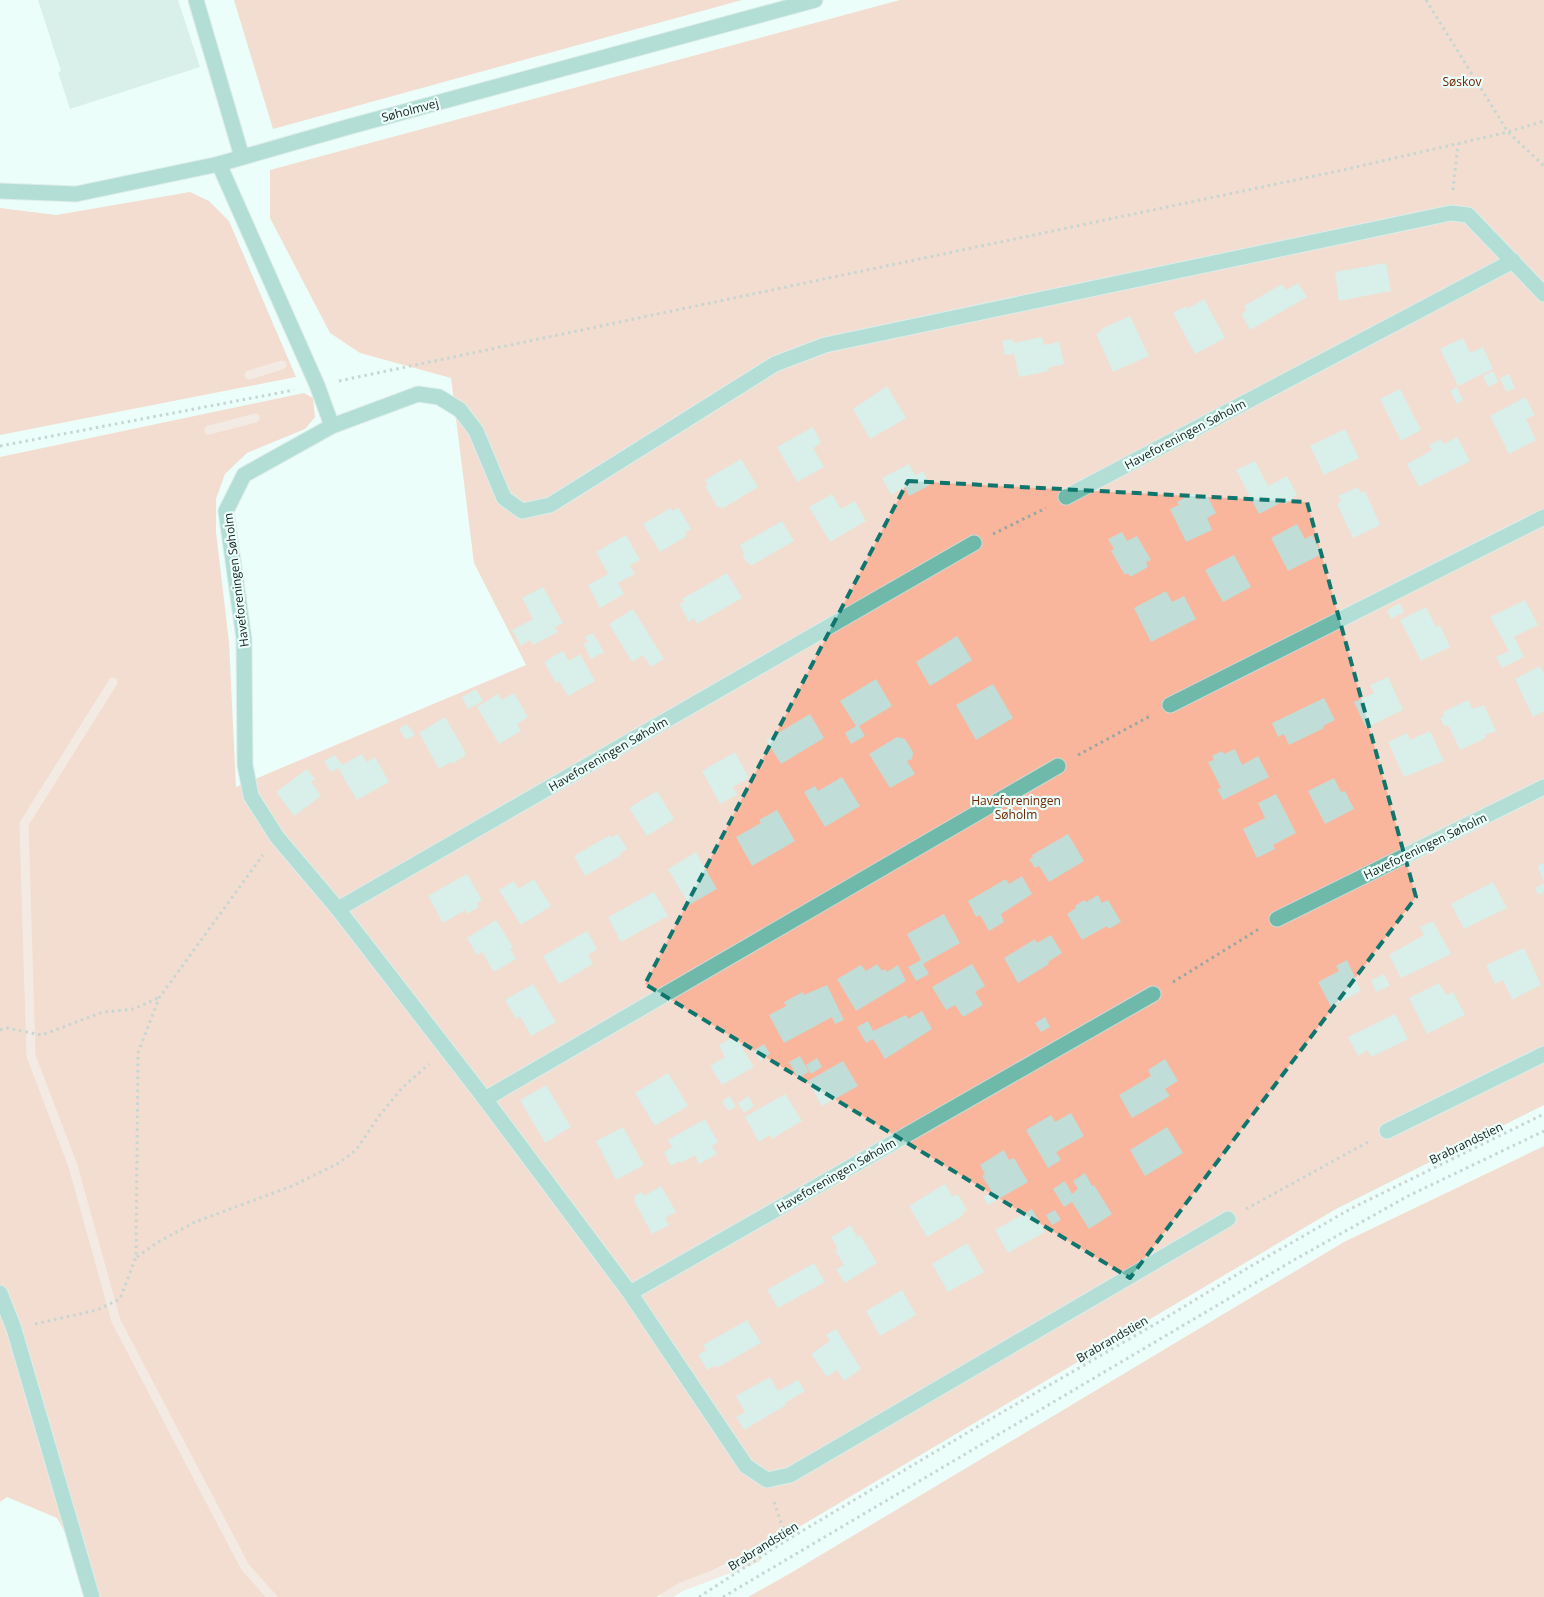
<svg xmlns="http://www.w3.org/2000/svg" width="1544" height="1597" font-family="'Open Sans',sans-serif">
  <rect width="100%" height="100%" fill="#ecfefa"/>
  <!-- green -->
  <g fill="#fab69d">
    <path d="M234,0H742L273,129Z"/>
    <path d="M900,0H1544V1105L1336,1209L777,1540L656,1597H101L57,1518L7,1497L0,1502V457L304,393L313,398L315,417L305,429L247,453L225,474L216,499V532L229,642L236,787L526,665L474,563L451,378L360,353L330,333L270,218V170Z"/>
    <path d="M190,192L209,201L229,221L296,377L0,435V208L56,215Z"/>
    <path d="M1544,1146V1597H748L789,1574L1344,1242Z"/>
  </g>
  <g fill="none" stroke-linecap="round" stroke-linejoin="round">
    <!-- stream -->
    <g stroke="#fad5c8" stroke-width="9">
      <path d="M249,375L282,365"/>
      <path d="M209,430L255,418"/>
      <path d="M113,682L24,824L31,1056L73,1166L116,1321L245,1567L272,1597"/>
      <path d="M665,1597L681,1587L757,1558"/>
    </g>
  </g>
  <!-- building -->
  <g fill="#c0ddd7">
    <path d="M38,0H178L200,67L70,109L58,72L61,71Z"/>
    <path d="M1386,263L1391,291L1339,301L1335,272Z"/>
    <path d="M1298,283L1307,297L1250,330L1241,314L1246,311L1244,306L1282,284L1286,290Z"/>
    <path d="M1204,299L1225,338L1195,354L1173,313L1186,306L1187,309Z"/>
    <path d="M1130,316L1149,356L1113,372L1096,334L1102,331L1101,329Z"/>
    <path d="M1042,337L1044,345L1059,342L1064,364L1048,368L1049,371L1019,377L1014,354L1005,355L1002,341L1013,339L1014,343Z"/>
    <path d="M1463,338L1470,353L1483,347L1493,369L1458,386L1440,349Z"/>
    <path d="M1493,371L1498,382L1488,387L1483,376Z"/>
    <path d="M1509,374L1515,388L1506,392L1500,378Z"/>
    <path d="M887,386L906,418L870,439L853,409Z"/>
    <path d="M1457,387L1463,400L1457,404L1450,391Z"/>
    <path d="M1400,389L1421,430L1401,441L1380,399Z"/>
    <path d="M1525,397L1535,415L1526,419L1536,440L1509,454L1490,416Z"/>
    <path d="M813,427L821,443L813,448L824,467L797,482L777,447Z"/>
    <path d="M1345,429L1359,458L1324,475L1310,446Z"/>
    <path d="M1457,437L1470,461L1419,487L1407,464L1432,450L1429,445L1441,439L1444,444Z"/>
    <path d="M741,459L758,487L722,509L720,506L718,508L705,486L708,485L705,480Z"/>
    <path d="M1255,461L1268,486L1287,476L1297,495L1293,497L1294,499L1285,504L1284,501L1259,514L1236,470Z"/>
    <path d="M909,464L915,475L923,471L930,485L909,496L905,487L891,495L882,478Z"/>
    <path d="M1358,487L1361,493L1365,491L1380,525L1353,538L1337,504L1341,502L1338,496Z"/>
    <path d="M1194,493L1198,500L1207,495L1216,513L1207,518L1212,530L1186,542L1170,509L1179,505L1177,502Z"/>
    <path d="M832,494L841,509L855,501L866,521L830,542L809,507Z"/>
    <path d="M678,507L691,529L685,533L687,536L660,552L643,524L671,508L673,511Z"/>
    <path d="M782,521L794,541L751,566L750,563L748,564L742,555L744,554L740,545Z"/>
    <path d="M1297,524L1305,539L1312,535L1322,554L1288,571L1271,538Z"/>
    <path d="M1122,532L1127,541L1137,536L1151,560L1146,562L1148,567L1130,577L1128,573L1125,575L1111,551L1114,549L1108,539Z"/>
    <path d="M626,535L640,560L630,565L635,574L618,583L624,594L600,608L588,585L608,574L596,552Z"/>
    <path d="M1234,555L1251,587L1223,602L1205,570Z"/>
    <path d="M727,573L742,598L697,624L694,618L689,622L679,604L684,602L682,599Z"/>
    <path d="M543,587L563,623L555,627L558,632L533,645L530,640L521,646L512,630L533,619L522,598Z"/>
    <path d="M1166,591L1172,602L1184,596L1196,619L1151,642L1134,608Z"/>
    <path d="M1525,600L1538,625L1514,637L1524,657L1502,668L1496,657L1509,651L1490,617Z"/>
    <path d="M1400,603L1404,612L1391,619L1387,610Z"/>
    <path d="M1426,607L1436,627L1440,625L1450,647L1421,661L1400,620Z"/>
    <path d="M633,609L664,659L651,667L643,655L632,662L609,624Z"/>
    <path d="M593,633L604,652L591,659L583,644L588,642L585,637Z"/>
    <path d="M957,636L972,660L930,686L916,662Z"/>
    <path d="M563,651L569,661L580,654L595,681L568,696L559,681L556,683L544,662Z"/>
    <path d="M1540,666L1544,674V711L1533,717L1515,679Z"/>
    <path d="M1388,677L1403,710L1366,728L1354,702L1374,693L1370,685Z"/>
    <path d="M876,679L892,706L859,726L865,736L851,744L845,733L856,726L840,701Z"/>
    <path d="M993,684L1013,718L976,740L956,705Z"/>
    <path d="M476,689L483,701L468,709L462,697Z"/>
    <path d="M514,693L528,717L517,724L521,731L499,744L477,707L498,694L502,700Z"/>
    <path d="M1324,698L1335,720L1323,726L1324,728L1289,745L1284,734L1278,737L1272,723Z"/>
    <path d="M1468,700L1473,709L1484,705L1496,731L1485,735L1486,738L1460,750L1448,725L1445,727L1440,718L1444,716L1443,712Z"/>
    <path d="M810,714L824,738L781,764L766,740Z"/>
    <path d="M445,717L466,753L464,754L465,756L452,764L451,762L439,769L419,733Z"/>
    <path d="M407,724L415,735L406,740L399,729Z"/>
    <path d="M1430,731L1444,761L1404,777L1388,742L1407,733L1410,740Z"/>
    <path d="M897,737L905,739L913,752L912,759L907,761L915,774L890,788L869,754Z"/>
    <path d="M1235,749L1242,765L1258,756L1269,777L1223,800L1217,789L1221,788L1208,762L1214,760L1212,756L1222,751L1224,754Z"/>
    <path d="M735,752L749,778L733,787L737,795L720,804L702,771Z"/>
    <path d="M362,754L367,762L375,757L389,782L357,800L338,768L331,772L324,761L335,755L342,765Z"/>
    <path d="M307,769L315,779L311,782L321,796L294,816L276,792Z"/>
    <path d="M842,777L860,806L825,827L804,792L815,786L818,791Z"/>
    <path d="M1334,778L1341,792L1345,791L1354,809L1325,824L1308,791Z"/>
    <path d="M657,791L674,819L647,836L629,808Z"/>
    <path d="M1276,794L1296,833L1273,845L1275,849L1257,858L1243,829L1265,818L1258,803Z"/>
    <path d="M777,810L795,841L752,866L736,837L761,823L759,820Z"/>
    <path d="M618,834L627,849L620,853L621,855L585,876L574,856L610,835L611,838Z"/>
    <path d="M1068,834L1084,861L1049,882L1039,866L1035,868L1029,859L1033,857L1032,855Z"/>
    <path d="M696,852L717,889L689,905L668,869Z"/>
    <path d="M1544,863V881L1537,866Z"/>
    <path d="M467,874L482,900L477,903L479,907L467,914L465,910L443,923L428,896Z"/>
    <path d="M1022,876L1032,894L1001,914L1004,922L989,931L980,915L976,917L968,901L1006,879L1009,884Z"/>
    <path d="M534,879L551,906L521,925L499,890L514,881L518,889Z"/>
    <path d="M1493,882L1507,908L1464,929L1451,904Z"/>
    <path d="M1544,883V892L1538,895L1535,888Z"/>
    <path d="M654,892L668,916L621,942L608,917Z"/>
    <path d="M1098,895L1102,903L1108,900L1121,922L1109,929L1107,926L1082,940L1067,914L1076,908L1075,906L1084,900L1086,902Z"/>
    <path d="M944,914L960,943L923,964L929,974L916,981L908,967L921,960L907,934Z"/>
    <path d="M496,920L513,947L510,949L516,959L494,972L482,952L477,955L467,938Z"/>
    <path d="M1433,921L1451,954L1401,978L1389,955L1424,935L1420,927Z"/>
    <path d="M587,931L597,949L588,955L593,964L559,984L543,956Z"/>
    <path d="M1051,935L1062,953L1048,962L1049,964L1018,983L1004,958L1035,939L1037,943Z"/>
    <path d="M1524,948L1541,985L1512,1000L1503,980L1495,984L1486,965Z"/>
    <path d="M1347,960L1361,991L1331,1007L1318,982L1339,971L1336,966Z"/>
    <path d="M877,964L882,971L885,969L887,972L898,965L906,981L856,1011L837,979L861,965L866,971Z"/>
    <path d="M972,964L985,986L975,992L983,1005L963,1017L955,1005L946,1010L932,987Z"/>
    <path d="M1384,974L1390,986L1376,992L1371,980Z"/>
    <path d="M1439,983L1446,995L1453,992L1465,1015L1427,1034L1409,998Z"/>
    <path d="M533,984L556,1022L531,1036L520,1016L516,1019L505,1000Z"/>
    <path d="M827,985L844,1020L835,1024L832,1017L784,1043L769,1015L786,1006L784,1002L803,992L804,995Z"/>
    <path d="M922,1011L932,1029L885,1059L873,1039L866,1043L857,1027L868,1021L873,1031L906,1015L908,1019Z"/>
    <path d="M1395,1014L1408,1039L1371,1057L1368,1050L1358,1056L1348,1037Z"/>
    <path d="M1045,1017L1050,1027L1041,1032L1035,1023Z"/>
    <path d="M735,1036L754,1067L722,1085L710,1066L725,1057L719,1045Z"/>
    <path d="M764,1044L770,1054L760,1061L754,1050Z"/>
    <path d="M800,1056L809,1072L798,1078L789,1062Z"/>
    <path d="M817,1058L822,1067L811,1074L806,1065Z"/>
    <path d="M1165,1059L1178,1081L1165,1089L1170,1096L1132,1118L1119,1095L1151,1076L1148,1070Z"/>
    <path d="M843,1061L858,1086L822,1106L808,1081Z"/>
    <path d="M668,1073L688,1106L655,1126L635,1093Z"/>
    <path d="M546,1085L571,1127L545,1143L520,1100Z"/>
    <path d="M785,1094L802,1121L772,1139L770,1135L759,1142L745,1117Z"/>
    <path d="M730,1096L736,1107L728,1111L722,1101Z"/>
    <path d="M748,1096L754,1106L744,1113L738,1103Z"/>
    <path d="M1071,1113L1084,1136L1056,1152L1061,1160L1048,1168L1026,1130L1051,1115L1055,1122Z"/>
    <path d="M705,1119L718,1142L712,1146L717,1154L699,1164L695,1155L681,1163L680,1161L671,1166L664,1152L672,1147L668,1140Z"/>
    <path d="M623,1127L644,1165L616,1180L596,1141Z"/>
    <path d="M1167,1127L1183,1153L1145,1176L1130,1150Z"/>
    <path d="M1004,1150L1009,1160L1014,1158L1028,1182L988,1205L983,1197L992,1192L982,1176L985,1174L980,1165Z"/>
    <path d="M1085,1173L1092,1186L1094,1185L1112,1214L1089,1229L1072,1202L1064,1207L1053,1189L1065,1181L1072,1194L1078,1189L1073,1181Z"/>
    <path d="M945,1184L953,1197L958,1194L967,1210L962,1213L964,1215L927,1237L909,1206Z"/>
    <path d="M661,1186L676,1212L665,1218L669,1225L652,1234L634,1201L636,1200L634,1196L642,1192L644,1196Z"/>
    <path d="M1032,1209L1045,1232L1008,1253L995,1230Z"/>
    <path d="M1055,1210L1061,1220L1052,1225L1046,1215Z"/>
    <path d="M851,1225L857,1237L860,1235L877,1263L845,1283L836,1269L844,1265L835,1250L838,1249L831,1237Z"/>
    <path d="M967,1243L984,1272L948,1292L932,1264Z"/>
    <path d="M814,1263L825,1282L778,1308L767,1290Z"/>
    <path d="M902,1290L916,1315L880,1336L866,1311Z"/>
    <path d="M747,1320L761,1343L717,1368L716,1365L707,1370L698,1355L706,1350L703,1345Z"/>
    <path d="M836,1329L861,1369L844,1381L837,1370L827,1377L811,1354L830,1341L826,1335Z"/>
    <path d="M770,1377L778,1391L798,1380L805,1391L785,1403L786,1405L744,1430L736,1417L745,1412L736,1396Z"/>
  </g>
  <g fill="none" stroke-linecap="round" stroke-linejoin="round">
    <defs>
      <g id="service">
        <path d="M196,0L242,157"/>
        <path d="M219,164L317,385L332,426"/>
        <path d="M0,1293L14,1329L92,1597"/>
      </g>
      <g id="minor">
        <path d="M1066,497L1513,261"/>
        <path d="M1170,705L1544,517"/>
        <path d="M338,909L974,543"/>
        <path d="M1277,919L1544,787"/>
        <path d="M485,1099L1058,766"/>
        <path d="M1387,1131L1544,1054"/>
        <path d="M1228,1219L790,1475L767,1480L746,1466L630,1293L485,1099L338,909L277,837L251,796L245,765L244,639L226,511L244,475L332,426L418,394L439,397L460,410L476,431L504,498L522,511L550,505L775,364L825,345L1451,213L1468,215L1544,294"/>
        <path d="M630,1293L1153,994"/>
      </g>
      <path id="tertiary" d="M0,191L76,194L219,164L348,127L815,0"/>
    </defs>
    <!-- service casing -->
    <use href="#service" stroke="#cadad7" stroke-width="17"/>
    <!-- minor casing -->
    <use href="#minor" stroke="#cadad7" stroke-width="17"/>
    <!-- tertiary casing -->
    <use href="#tertiary" stroke="#cadad7" stroke-width="17"/>
    <!-- path -->
    <g stroke="#97a7a3" stroke-width="3" stroke-dasharray="2.5 4" stroke-linecap="butt">
      <path d="M1426,0L1508,132L1544,166"/>
      <path d="M1453,190L1458,144"/>
      <path d="M339,381L1343,170L1508,132L1544,121"/>
      <path d="M0,446L294,390"/>
      <path d="M993,534L1046,508"/>
      <path d="M1078,755L1152,715"/>
      <path d="M1173,982L1259,929"/>
      <path d="M0,1030L7,1028L42,1035L103,1012L134,1009L158,998"/>
      <path d="M1246,1209L1368,1142"/>
      <path d="M137,1257L158,1242L195,1222L292,1186L339,1163L356,1150L379,1116L403,1087L429,1064"/>
      <path d="M35,1324L97,1310L120,1299L136,1257L138,1053L159,998L263,855"/>
      <path d="M774,1502L787,1540"/>
      <path d="M699,1597L787,1540L987,1421L1157,1323L1251,1266L1352,1208L1544,1114"/>
      <path d="M723,1597L1294,1260L1408,1196L1544,1131"/>
    </g>
    <!-- service -->
    <use href="#service" stroke="#6eb9aa" stroke-width="15"/>
    <!-- minor -->
    <use href="#minor" stroke="#6eb9aa" stroke-width="15"/>
    <!-- tertiary -->
    <use href="#tertiary" stroke="#6eb9aa" stroke-width="15"/>
  </g>
  <!-- marked area -->
  <path d="M0 0H1544V1597H0ZM908,481L1307,502L1416,897L1130,1278L645,984Z" fill="#ecfefa" fill-opacity=".55" fill-rule="evenodd"/>
  <path fill="none" stroke="#0f766e" stroke-width="4" stroke-dasharray="10 6" stroke-linejoin="round" d="M908,481L1307,502L1416,897L1130,1278L645,984Z"/>
  <g text-anchor="middle" dominant-baseline="central" stroke-width="4.5" stroke-linejoin="round" paint-order="stroke">
    <!-- park labels -->
    <g font-size="12" fill="#702500" stroke="#ecfefa">
      <text x="1462" y="81">Søskov</text>
      <text x="1016" y="800">Haveforeningen<tspan x="1016" dy="14">Søholm</tspan></text>
    </g>
    <!-- street labels -->
    <g font-size="12" fill="#15201d" stroke="#ecfefa">
      <text transform="translate(410 110) rotate(-15)">Søholmvej</text>
      <text transform="translate(1185 434) rotate(-28)">Haveforeningen Søholm</text>
      <text transform="translate(236 580) rotate(-97)">Haveforeningen Søholm</text>
      <text transform="translate(608 754) rotate(-30)">Haveforeningen Søholm</text>
      <text transform="translate(1425 846) rotate(-26)">Haveforeningen Søholm</text>
      <text transform="translate(1466 1143) rotate(-26)">Brabrandstien</text>
      <text transform="translate(836 1175) rotate(-30)">Haveforeningen Søholm</text>
      <text transform="translate(1112 1339) rotate(-30)">Brabrandstien</text>
      <text transform="translate(763 1546) rotate(-32)">Brabrandstien</text>
    </g>
  </g>
</svg>
